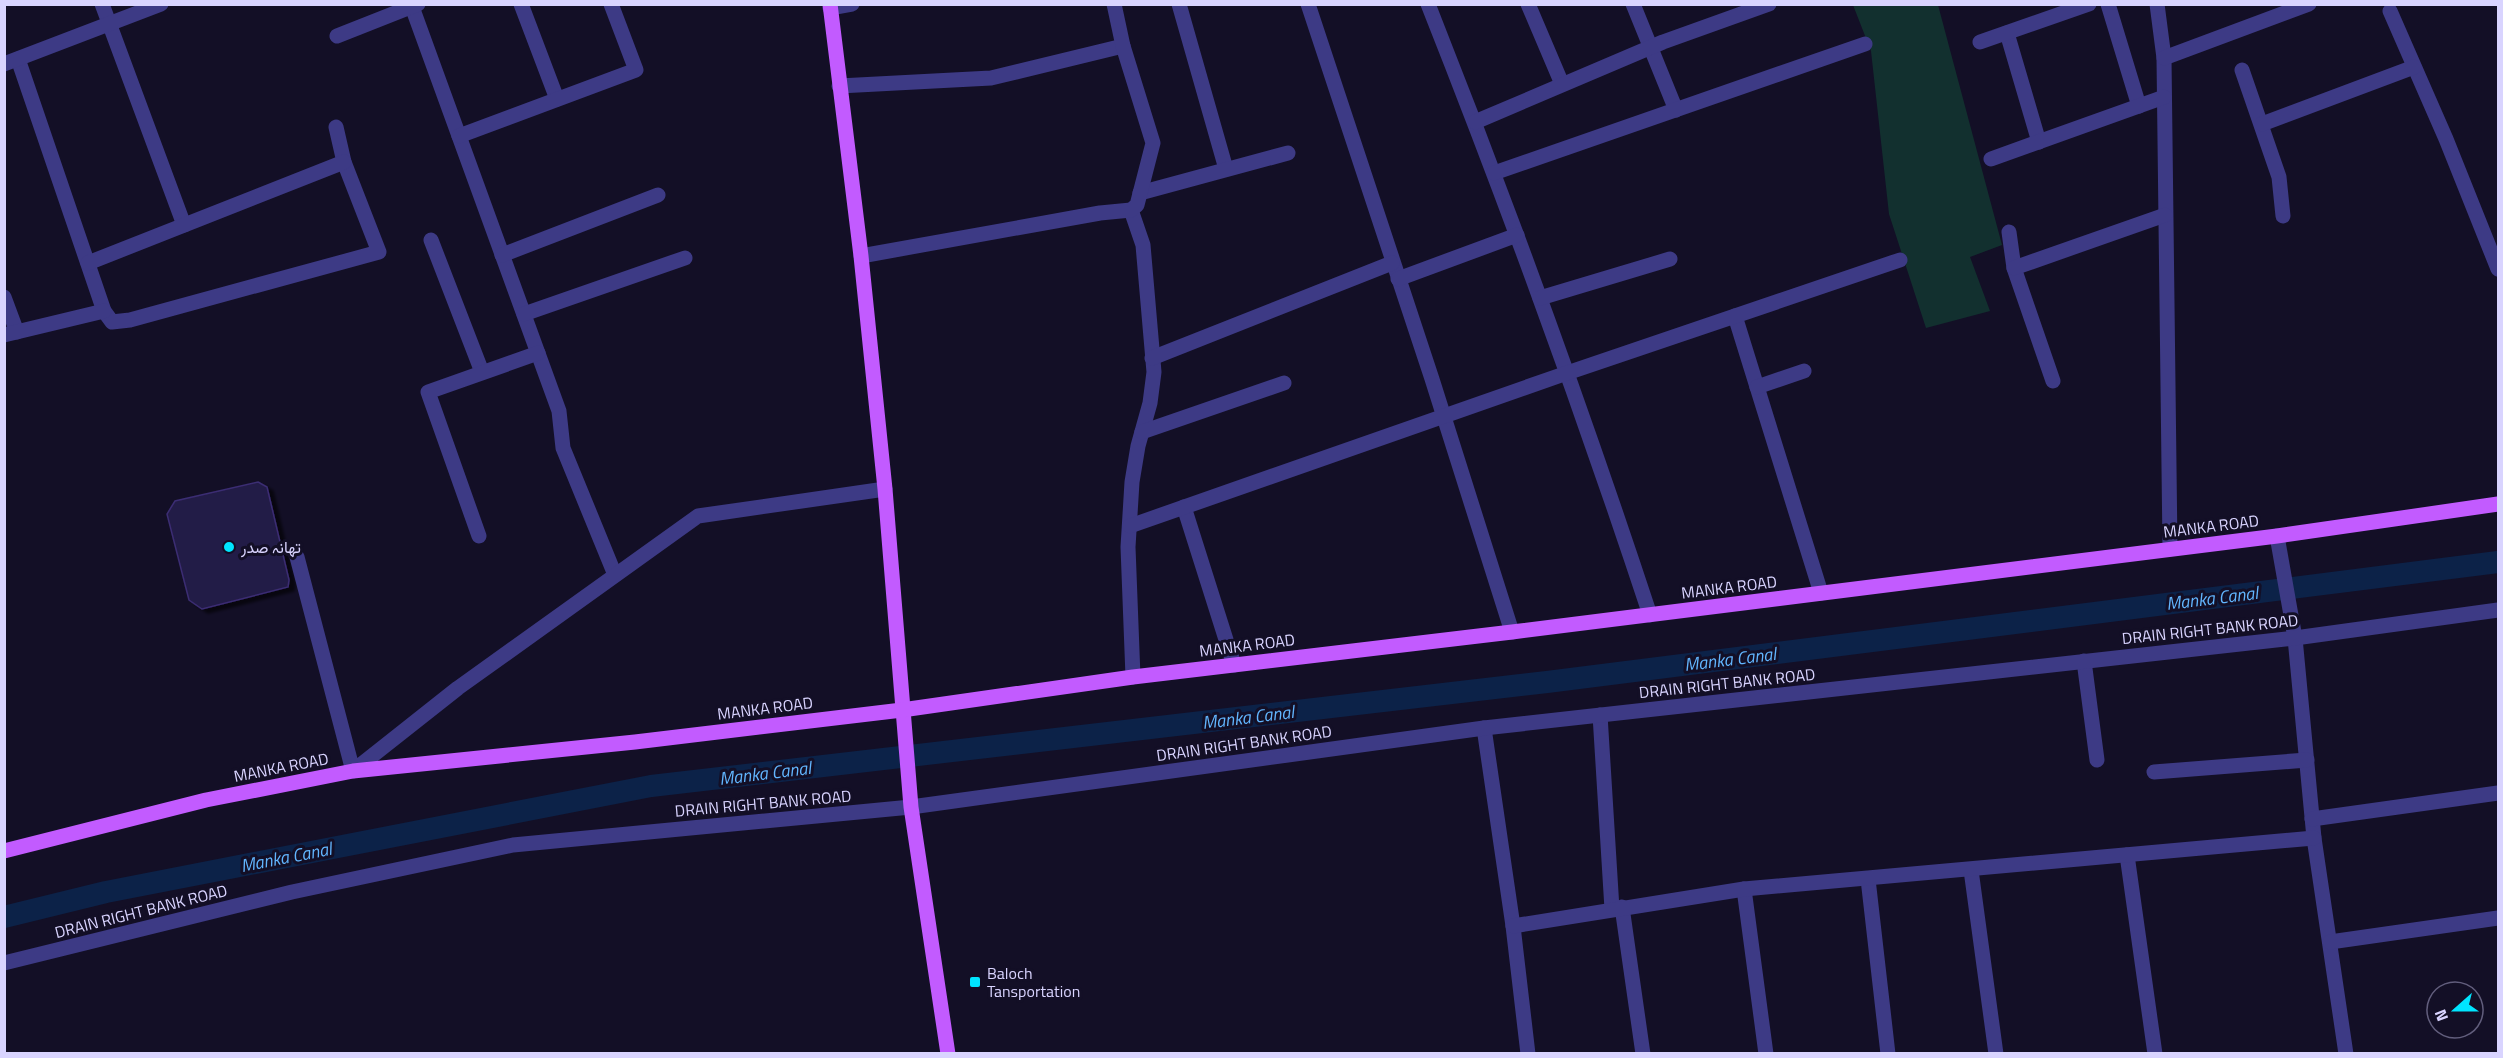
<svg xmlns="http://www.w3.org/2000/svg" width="2503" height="1058" font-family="'Titillium Web',Vazirmatn,sans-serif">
  <defs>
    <filter id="shadow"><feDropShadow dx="6" dy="4" stdDeviation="1.5" flood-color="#0009"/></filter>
  </defs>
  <rect width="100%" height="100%" fill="#130f26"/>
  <!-- green -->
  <path fill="#12302f" d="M1853,5H1938L2002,245L1970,257L1990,311L1926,328L1889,214L1871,51Z"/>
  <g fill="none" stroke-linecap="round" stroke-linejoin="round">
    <!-- canal -->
    <path stroke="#0c2248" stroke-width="22" d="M4,917L106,892L651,786L1547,682L2498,562"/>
  </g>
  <!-- building -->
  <path fill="#241b47" stroke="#3b2d73" stroke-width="1.5" filter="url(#shadow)" d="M258,482L267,487L289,580L288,587L202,609L189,600L167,514L175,501Z"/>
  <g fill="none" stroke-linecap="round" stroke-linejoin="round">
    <!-- minor -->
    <g stroke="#3d3a85" stroke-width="15">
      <path d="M102,4L184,225"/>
      <path d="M411,4L559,411L563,448L615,575"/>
      <path d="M521,4L557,99"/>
      <path d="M1179,4L1226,169"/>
      <path d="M1308,4L1432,379L1512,632"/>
      <path d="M1428,4C1508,206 1582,409 1650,615"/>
      <path d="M1528,4L1562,84"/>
      <path d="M1633,4L1676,110"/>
      <path d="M2108,4L2139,106"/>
      <path d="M2157,4L2164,58L2170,549"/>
      <path d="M830,8L852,4"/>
      <path d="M2390,11L2446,139L2498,269"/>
      <path d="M2007,33L2039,142"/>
      <path d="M337,36L418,4"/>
      <path d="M1980,42L2089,4"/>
      <path d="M2164,58L2309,4"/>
      <path d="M18,59L104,311L112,322L130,320L379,252L344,162L336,127"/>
      <path d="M4,64L161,4"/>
      <path d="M2242,70L2279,177L2283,216"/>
      <path d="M839,86L991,78L1123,46"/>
      <path d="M1475,122L1663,42L1769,4"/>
      <path d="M2262,124L2414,67"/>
      <path d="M459,136L636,70L611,4"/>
      <path d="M1991,159L2164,97"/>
      <path d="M1494,173L1865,44"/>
      <path d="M1140,193L1288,153"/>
      <path d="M1131,210L1143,245L1154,372L1150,403L1138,446L1132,482L1128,547L1133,677"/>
      <path d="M2009,232L2014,268L2053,381"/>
      <path d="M431,240L482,372"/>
      <path d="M502,255L658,195"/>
      <path d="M861,256L1100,213L1131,210L1137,205L1153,143L1123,46L1114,4"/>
      <path d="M88,263L344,162"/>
      <path d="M2014,268L2165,215"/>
      <path d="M1398,279L1517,235"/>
      <path d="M4,297L17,332"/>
      <path d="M1540,298L1670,259"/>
      <path d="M524,314L685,258"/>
      <path d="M1735,316L1821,593"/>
      <path d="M4,335L104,311"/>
      <path d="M1152,358L1392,263"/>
      <path d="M1757,387L1804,371"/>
      <path d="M1142,432L1284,383"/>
      <path d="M1184,507L1234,665"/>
      <path d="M1130,526L1567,373L1900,260"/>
      <path d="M479,536L428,392L538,353"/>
      <path d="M2277,536L2295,638L2314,838L2346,1054"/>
      <path d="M297,557L353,771L458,688L698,516L885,489"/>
      <path d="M2084,661L2097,760"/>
      <path d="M1600,715L1612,909"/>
      <path d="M1484,728L1513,926L1528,1054"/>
      <path d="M2154,772L2307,760"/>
      <path d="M2312,819L2498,793"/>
      <path d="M2127,855L2155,1054"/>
      <path d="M1971,870L1996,1054"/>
      <path d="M1868,879L1888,1054"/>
      <path d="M1744,889L1766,1054"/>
      <path d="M1622,907L1643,1054"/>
      <path d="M1513,926L1744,889L2314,838"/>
      <path d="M2330,942L2498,918"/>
      <path d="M4,963L292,892L513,845L911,807L1484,728L2295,638L2498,610"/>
    </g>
    <!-- major -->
    <g stroke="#c25bff" stroke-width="15">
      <path d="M830,4L861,256L885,489L911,807L948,1054"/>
      <path d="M4,851L206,800L353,771L635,742L902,710L1133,677L1512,632L2277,536L2498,504"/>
    </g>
  </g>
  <!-- markers -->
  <g fill="#00e5ff" stroke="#130f26" stroke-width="2">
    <circle cx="229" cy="547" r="6"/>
    <rect x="969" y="976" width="12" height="12" rx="3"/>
  </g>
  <g text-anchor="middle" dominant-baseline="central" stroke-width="6" stroke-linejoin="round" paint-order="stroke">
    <!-- street labels -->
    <g font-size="16" fill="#d9d4ff" stroke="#130f26">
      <text transform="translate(2211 526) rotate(-7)">MANKA ROAD</text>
      <text transform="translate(1729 587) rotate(-7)">MANKA ROAD</text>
      <text transform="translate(2210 629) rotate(-6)">DRAIN RIGHT BANK ROAD</text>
      <text transform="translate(1247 645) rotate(-7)">MANKA ROAD</text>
      <text transform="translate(1727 683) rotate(-6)">DRAIN RIGHT BANK ROAD</text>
      <text transform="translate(765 708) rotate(-7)">MANKA ROAD</text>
      <text transform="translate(1244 743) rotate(-8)">DRAIN RIGHT BANK ROAD</text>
      <text transform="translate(281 767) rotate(-11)">MANKA ROAD</text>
      <text transform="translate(763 803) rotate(-5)">DRAIN RIGHT BANK ROAD</text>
      <text transform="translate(141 911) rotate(-14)">DRAIN RIGHT BANK ROAD</text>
    </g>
    <!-- poi labels -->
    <g font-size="16" fill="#d9d4ff" stroke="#130f26" text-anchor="start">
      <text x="241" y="547">تھانہ صدر</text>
      <text x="987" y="973">Baloch<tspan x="987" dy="18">Tansportation</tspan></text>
    </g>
    <!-- water labels -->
    <g font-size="18" font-style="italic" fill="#62b6ff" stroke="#130f26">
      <text transform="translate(2212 598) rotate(-7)">Manka Canal</text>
      <text transform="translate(1730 659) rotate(-7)">Manka Canal</text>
      <text transform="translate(1248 717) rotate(-7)">Manka Canal</text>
      <text transform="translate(765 773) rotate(-7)">Manka Canal</text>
      <text transform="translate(286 857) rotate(-11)">Manka Canal</text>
    </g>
  </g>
  <!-- border -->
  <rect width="2503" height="1058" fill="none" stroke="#d9d4ff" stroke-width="12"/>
  <!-- north arrow -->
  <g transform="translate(2455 1010) rotate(249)"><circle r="28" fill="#130f26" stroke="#625e7d" stroke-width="1.5"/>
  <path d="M0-4.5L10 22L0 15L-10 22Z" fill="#00e5ff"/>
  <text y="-9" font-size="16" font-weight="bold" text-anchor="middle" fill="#d9d4ff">N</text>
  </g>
</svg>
